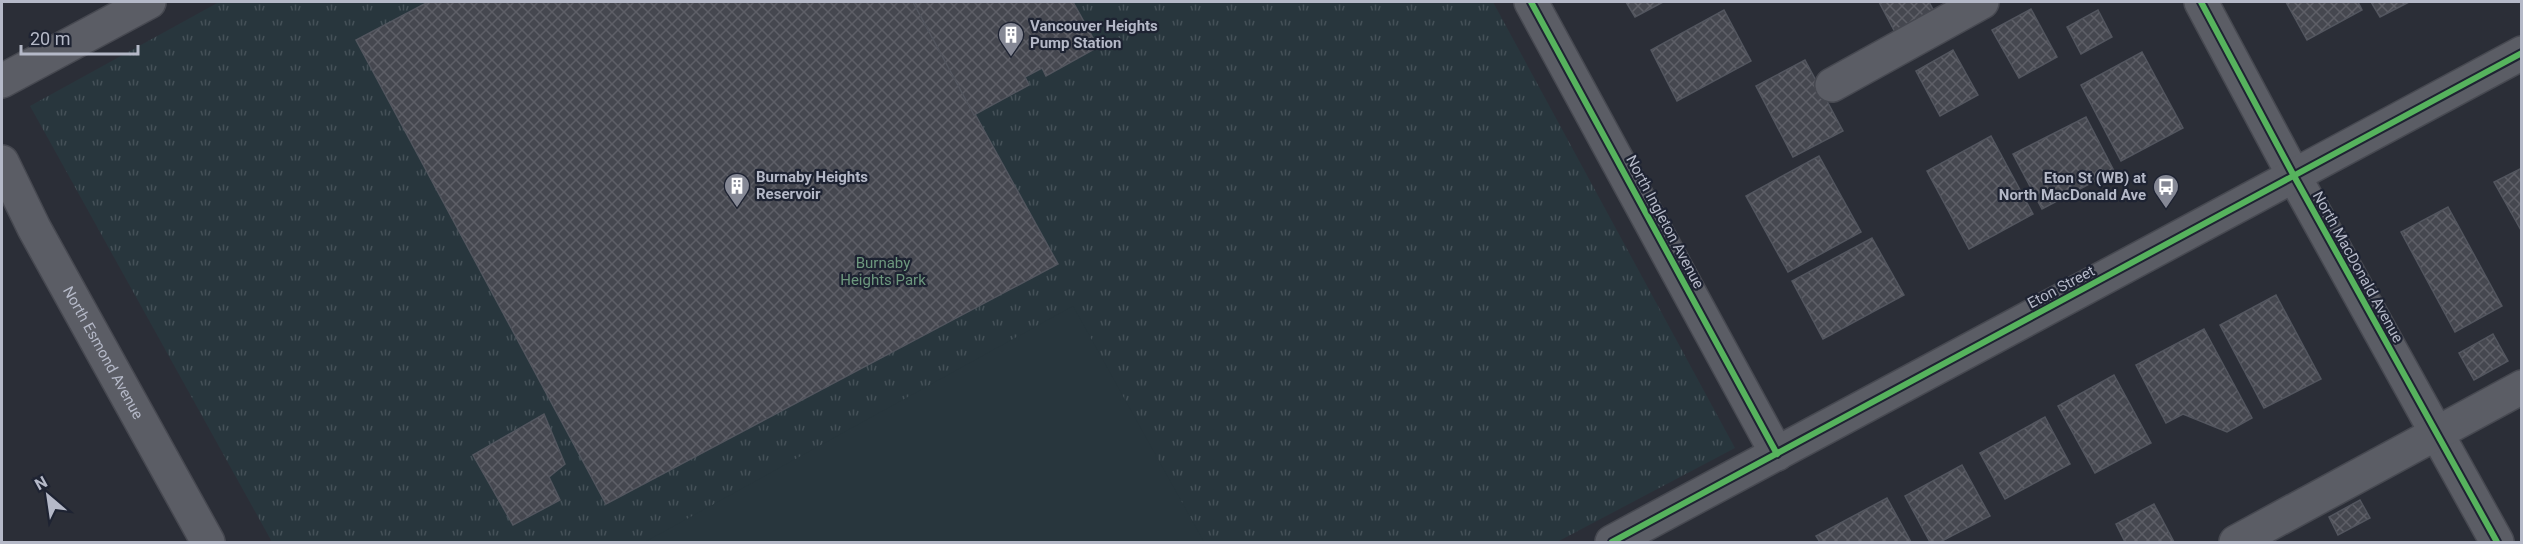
<svg xmlns="http://www.w3.org/2000/svg" width="2523" height="544" font-family="Roboto,sans-serif">
  <defs>
    <pattern id="park-tufts" width="24" height="20" patternUnits="userSpaceOnUse" patternTransform="scale(1.5)"><rect width="24" height="20" fill="#28363d"/><path d="M3 7l-1-3M5 7V3M7 7l1-3M15 17l-1-3M17 17v-4M19 17l1-3" fill="none" stroke="#455158"/></pattern>
    <pattern id="building-cross-hatch" width="8" height="8" patternUnits="userSpaceOnUse" patternTransform="scale(1.5)"><rect width="8" height="8" fill="#45474f"/><path d="M0 0l8 8M0 8l8-8" fill="none" stroke="#5e5f67"/></pattern>
  </defs>
  <rect width="100%" height="100%" fill="#2b2e37"/>
  <!-- park -->
  <path fill="url(#park-tufts)" d="M219,2H1493L1735,448L1557,542H272L30,106Z"/>
  <!-- garden -->
  <path fill="#28363d" d="M1073,306L1204,542H645Z"/>
  <!-- building -->
  <g fill="url(#building-cross-hatch)" stroke="#53565f" stroke-width="1.5">
    <path d="M428,2H913L1058,264L606,504L356,40Z"/>
    <path d="M913,2H1073L1098,47L1046,76L1042,68L1025,77L1029,85L974,115Z"/>
    <path d="M1626,2H1663L1635,17Z"/>
    <path d="M1879,2H1929L1935,13L1896,34Z"/>
    <path d="M2286,2H2358L2362,10L2307,40Z"/>
    <path d="M2371,2H2409L2380,17Z"/>
    <path d="M2031,9L2057,57L2019,78L1992,30Z"/>
    <path d="M1724,10L1751,61L1677,101L1651,50Z"/>
    <path d="M2098,10L2112,37L2081,54L2067,27Z"/>
    <path d="M1953,50L1978,95L1940,116L1916,71Z"/>
    <path d="M2142,52L2183,128L2121,161L2081,85Z"/>
    <path d="M1805,60L1843,131L1793,157L1756,86Z"/>
    <path d="M2086,117L2114,171L2042,209L2013,154Z"/>
    <path d="M1991,136L2033,214L1969,249L1927,171Z"/>
    <path d="M1819,156L1861,232L1788,272L1746,196Z"/>
    <path d="M2522,168V232L2494,182Z"/>
    <path d="M2448,207L2502,306L2455,332L2401,232Z"/>
    <path d="M1872,238L1904,295L1823,339L1792,281Z"/>
    <path d="M2276,295L2321,379L2264,408L2220,325Z"/>
    <path d="M2204,329L2252,418L2227,432L2183,414L2166,423L2136,365Z"/>
    <path d="M2493,334L2508,361L2474,380L2459,353Z"/>
    <path d="M2114,375L2151,443L2095,473L2058,406Z"/>
    <path d="M544,414L565,464L549,477L560,500L513,525L473,455Z"/>
    <path d="M2045,417L2070,464L2005,499L1980,453Z"/>
    <path d="M1962,465L1990,516L1940,542H1930L1905,496Z"/>
    <path d="M1887,498L1911,542H1820L1816,536Z"/>
    <path d="M2360,500L2370,518L2338,535L2329,517Z"/>
    <path d="M2154,504L2174,542H2125L2116,524Z"/>
  </g>
  <g fill="none" stroke-linecap="round" stroke-linejoin="round">
    <defs>
      <g id="minor">
        <path d="M1531,2L1777,454"/>
        <path d="M2201,2L2294,176L2497,542"/>
        <path d="M2,81L149,2"/>
        <path d="M1832,85L1982,2"/>
        <path id="s1" d="M2,162L34,228L208,542"/>
        <path d="M1612,542L2522,53"/>
        <path d="M2236,542L2522,387"/>
      </g>
    </defs>
    <!-- minor casing -->
    <use href="#minor" stroke="#474951" stroke-width="36"/>
    <!-- minor -->
    <use href="#minor" stroke="#5b5d65" stroke-width="33"/>
    <defs>
      <g id="cycleway">
        <path d="M1531,2L1777,454"/>
        <path d="M2201,2L2294,176L2497,542"/>
        <path d="M1612,542L2522,53"/>
      </g>
    </defs>
    <!-- cycleway casing -->
    <use href="#cycleway" stroke="#1e2332" stroke-width="10"/>
    <!-- cycleway -->
    <use href="#cycleway" stroke="#56b35d" stroke-width="6"/>
  </g>
  <!-- icons -->
  <defs>
    <symbol id="building-pin" viewBox="-11 -11 22 30"><path d="M0 17L-7.5 6A9.5 9.5 0 1 1 7.5 6Z" fill="#858895" stroke="#1e2332"/><path d="M-4-6H4V6H1V3H-1V6H-4ZM-2.5-4.3h1.7v1.8h-1.7ZM.8-4.3h1.7v1.8H.8ZM-2.5-1h1.7V.8h-1.7ZM.8-1h1.7V.8H.8Z" fill="#fff"/></symbol>
    <symbol id="bus-pin" viewBox="-11 -11 22 30"><path d="M0 17L-7.5 6A9.5 9.5 0 1 1 7.5 6Z" fill="#858895" stroke="#1e2332"/><path d="M-5-6H5V4H4V6H2V4H-2V6H-4V4H-5ZM-3.5-4V0h7V-4ZM-3.5 1.2v1.5H-2V1.2ZM2 1.2v1.5H3.5V1.2Z" fill="#fff"/></symbol>
  </defs>
  <g fill-rule="evenodd">
    <use href="#building-pin" x="996" y="20" width="30" height="40"/>
    <use href="#building-pin" x="722" y="171" width="30" height="40"/>
    <use href="#bus-pin" x="2151" y="172" width="30" height="40"/>
  </g>
  <g text-anchor="middle" dominant-baseline="central" stroke-width="4.5" stroke-linejoin="round" paint-order="stroke">
    <!-- poi labels -->
    <g font-size="15" font-weight="bold" fill="#b5b9c8" stroke="#1e2332" text-anchor="start">
      <text x="1030" y="26">Vancouver Heights<tspan x="1030" dy="17">Pump Station</tspan></text>
      <text x="756" y="177">Burnaby Heights<tspan x="756" dy="17">Reservoir</tspan></text>
      <text x="2146" y="178" text-anchor="end">Eton St (WB) at<tspan x="2146" dy="17">North MacDonald Ave</tspan></text>
    </g>
    <!-- street labels -->
    <g font-size="15" fill="#b5b9c8" stroke="#1e2332">
      <text transform="translate(1665 222) rotate(62)">North Ingleton Avenue</text>
      <text transform="translate(2358 267) rotate(61)">North MacDonald Avenue</text>
      <text transform="translate(2061 287) rotate(-28)">Eton Street</text>
      <text stroke="none"><textPath href="#s1" startOffset="216">North Esmond Avenue</textPath></text>
    </g>
    <!-- park labels -->
    <g font-size="15" fill="#6d987e" stroke="#1e2332">
      <text x="883" y="263">Burnaby<tspan x="883" dy="17">Heights Park</tspan></text>
    </g>
  </g>
  <!-- border -->
  <rect width="2523" height="544" fill="none" stroke="#b5b9c8" stroke-width="6"/>
  <!-- north arrow -->
  <g transform="translate(48 496) rotate(331)" stroke="#1e2332" stroke-width="4.5" paint-order="stroke">
  <path d="M0-4.5L10 22L0 15L-10 22Z" fill="#b5b9c8"/>
  <text y="-9" font-size="16" font-weight="bold" text-anchor="middle" fill="#b5b9c8">N</text>
  </g>
  <!-- scale -->
  <path d="M21 45v9h117v-9" fill="none" stroke="#b5b9c8" stroke-width="3"/>
  <text x="30" y="45" font-size="18" fill="#b5b9c8" stroke="#1e2332" stroke-width="4.5" paint-order="stroke">20 m</text>
</svg>
